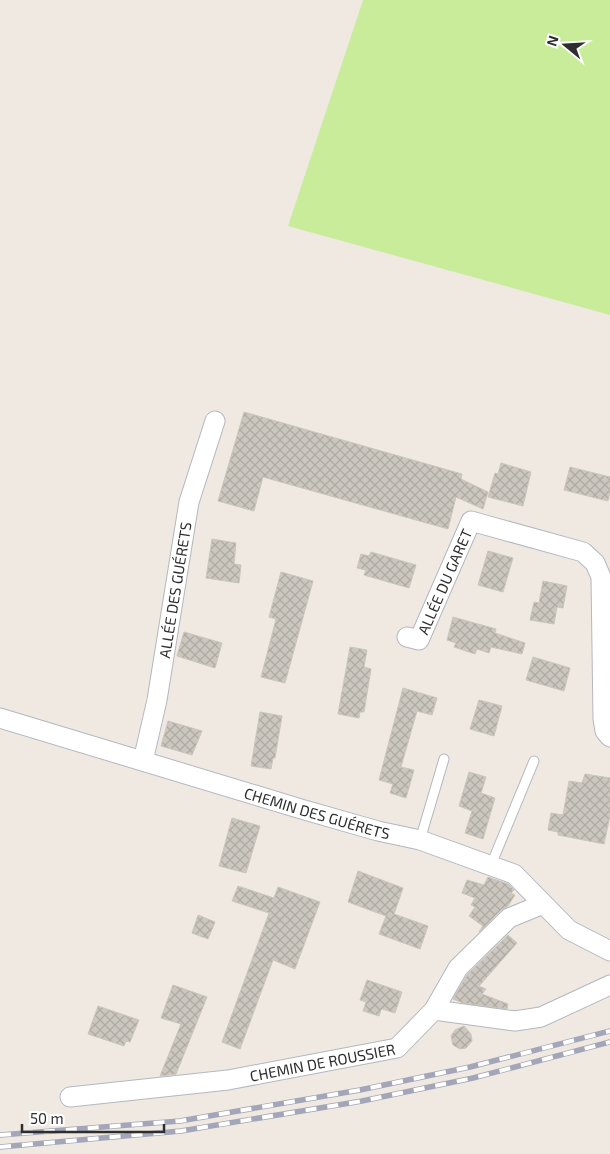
<svg xmlns="http://www.w3.org/2000/svg" width="610" height="1154" font-family="'Exo 2',sans-serif">
  <defs>
    <pattern id="building-cross-hatch" width="8" height="8" patternUnits="userSpaceOnUse" patternTransform="scale(1.25)"><rect width="8" height="8" fill="#cbc7bf"/><path d="M0 0l8 8M0 8l8-8" fill="none" stroke="#afaba4"/></pattern>
  </defs>
  <rect width="100%" height="100%" fill="#efe9e1"/>
  <!-- pitch -->
  <path fill="#c9ec9a" d="M363,0H610V315L288,226Z"/>
  <!-- building -->
  <g fill="url(#building-cross-hatch)" stroke="#cbc5ba">
    <path d="M244,412L462,474L461,479L488,492L483,509L456,497L448,529L263,477L254,511L218,501Z"/>
    <path d="M501,463L531,472L523,506L488,497L495,473L498,474Z"/>
    <path d="M570,467L610,477V493L608,501L564,490Z"/>
    <path d="M212,539L236,543L234,564L241,565L239,583L206,578Z"/>
    <path d="M488,551L513,558L503,592L478,585Z"/>
    <path d="M371,552L416,565L409,588L364,575L366,570L357,568L361,554L369,556Z"/>
    <path d="M281,572L313,581L285,683L261,677L276,619L269,617Z"/>
    <path d="M543,581L567,586L563,608L557,607L554,624L530,620L534,602L539,603Z"/>
    <path d="M453,617L496,629L495,633L525,643L522,654L491,647L489,653L477,649L475,654L454,647L456,643L447,640Z"/>
    <path d="M184,632L222,643L215,668L177,656Z"/>
    <path d="M350,647L367,650L364,667L371,669L364,712H360L359,718L338,714Z"/>
    <path d="M533,657L570,668L564,691L526,680Z"/>
    <path d="M403,688L437,698L432,715L417,711L401,767L414,770L406,798L390,793L393,784L379,780Z"/>
    <path d="M479,700L502,706L494,736L470,729Z"/>
    <path d="M260,712L282,716L275,758H273L271,769L251,766Z"/>
    <path d="M168,721L202,731L192,755L161,746Z"/>
    <path d="M469,772L486,777L481,793L495,798L483,839L465,833L472,811L459,806Z"/>
    <path d="M585,774L610,778V816L604,844L558,835V832L548,830L551,813L563,815L569,781L582,783Z"/>
    <path d="M232,818L260,826L246,873L219,866Z"/>
    <path d="M358,871L403,888L394,914L428,926L420,949L379,934L386,916L348,902Z"/>
    <path d="M488,877L508,884L514,890L511,893L515,895L508,906L501,910L479,932L483,926L469,916L475,907L471,905L475,898L462,893L467,880L484,885Z"/>
    <path d="M238,886L274,898L278,887L320,902L295,969L273,960L240,1049L222,1042L269,913L232,901Z"/>
    <path d="M198,915L215,922L208,939L192,933Z"/>
    <path d="M508,935L517,943L479,986L486,989L482,994L508,1004L507,1009L463,1003L453,999L467,975Z"/>
    <path d="M367,980L402,992L395,1013L382,1009L381,1010L379,1016L363,1011L366,1002L360,1000Z"/>
    <path d="M173,985L207,997L176,1074L160,1076L181,1024L161,1018Z"/>
    <path d="M98,1006L139,1020L130,1042L126,1041L124,1046L88,1034Z"/>
    <path d="M464,1026L471,1034L472,1041L466,1048L460,1049L453,1045L451,1036L455,1030Z"/>
  </g>
  <g fill="none" stroke-linecap="round" stroke-linejoin="round">
    <defs>
      <g id="lane">
        <path d="M420,840L444,759"/>
        <path d="M491,865L534,761"/>
      </g>
      <g id="street">
        <path id="s1" d="M407,637L419,640L471,521L583,552L595,563L601,577L603,719L605,731L610,737"/>
        <path id="s2" d="M0,718L301,809L378,831L420,840L514,874L569,930L610,951"/>
        <path id="s3" d="M143,761L157,700L189,502L215,421"/>
        <path d="M434,1010L515,1021L541,1017L610,985"/>
        <path id="s4" d="M70,1097L228,1080L397,1048L434,1010L458,968L509,918L543,904"/>
      </g>
    </defs>
    <!-- lane casing -->
    <use href="#lane" stroke="#b4b7c1" stroke-width="11"/>
    <!-- street casing -->
    <use href="#street" stroke="#b4b7c1" stroke-width="21"/>
    <!-- lane -->
    <use href="#lane" stroke="#fff" stroke-width="9"/>
    <!-- street -->
    <use href="#street" stroke="#fff" stroke-width="19"/>
    <defs>
      <g id="rail">
        <path d="M0,1135L180,1121L360,1090L470,1067L610,1031"/>
        <path d="M0,1147L181,1131L362,1101L473,1078L610,1042"/>
      </g>
    </defs>
    <!-- rail casing -->
    <use href="#rail" stroke="#a3a6b8" stroke-width="5.5"/>
    <!-- rail -->
    <use href="#rail" stroke="#fff" stroke-width="4" stroke-dasharray="11" stroke-linecap="butt"/>
  </g>
  <g text-anchor="middle" dominant-baseline="central" stroke-width="5" stroke-linejoin="round" paint-order="stroke">
    <!-- street labels -->
    <g font-size="15" fill="#2e2e2e" stroke="#fff">
      <text stroke="none"><textPath href="#s1" startOffset="76">ALLÉE DU GARET</textPath></text>
      <text stroke="none"><textPath href="#s3" startOffset="174">ALLÉE DES GUÉRETS</textPath></text>
      <text stroke="none"><textPath href="#s2" startOffset="331">CHEMIN DES GUÉRETS</textPath></text>
      <text stroke="none"><textPath href="#s4" startOffset="255">CHEMIN DE ROUSSIER</textPath></text>
    </g>
  </g>
  <!-- north arrow -->
  <g transform="translate(565 45) rotate(288)" stroke="#ffffff" stroke-width="4" paint-order="stroke">
  <path d="M0-4L9 19L0 12L-9 19Z" fill="#2e2e2e"/>
  <text y="-8" font-size="14" font-weight="bold" text-anchor="middle" fill="#2e2e2e">N</text>
  </g>
  <!-- scale -->
  <path d="M22 1124v8h142v-8" fill="none" stroke="#2e2e2e" stroke-width="2.5"/>
  <text x="30" y="1124" font-size="15" fill="#2e2e2e" stroke="#ffffff" stroke-width="4" paint-order="stroke">50 m</text>
</svg>
